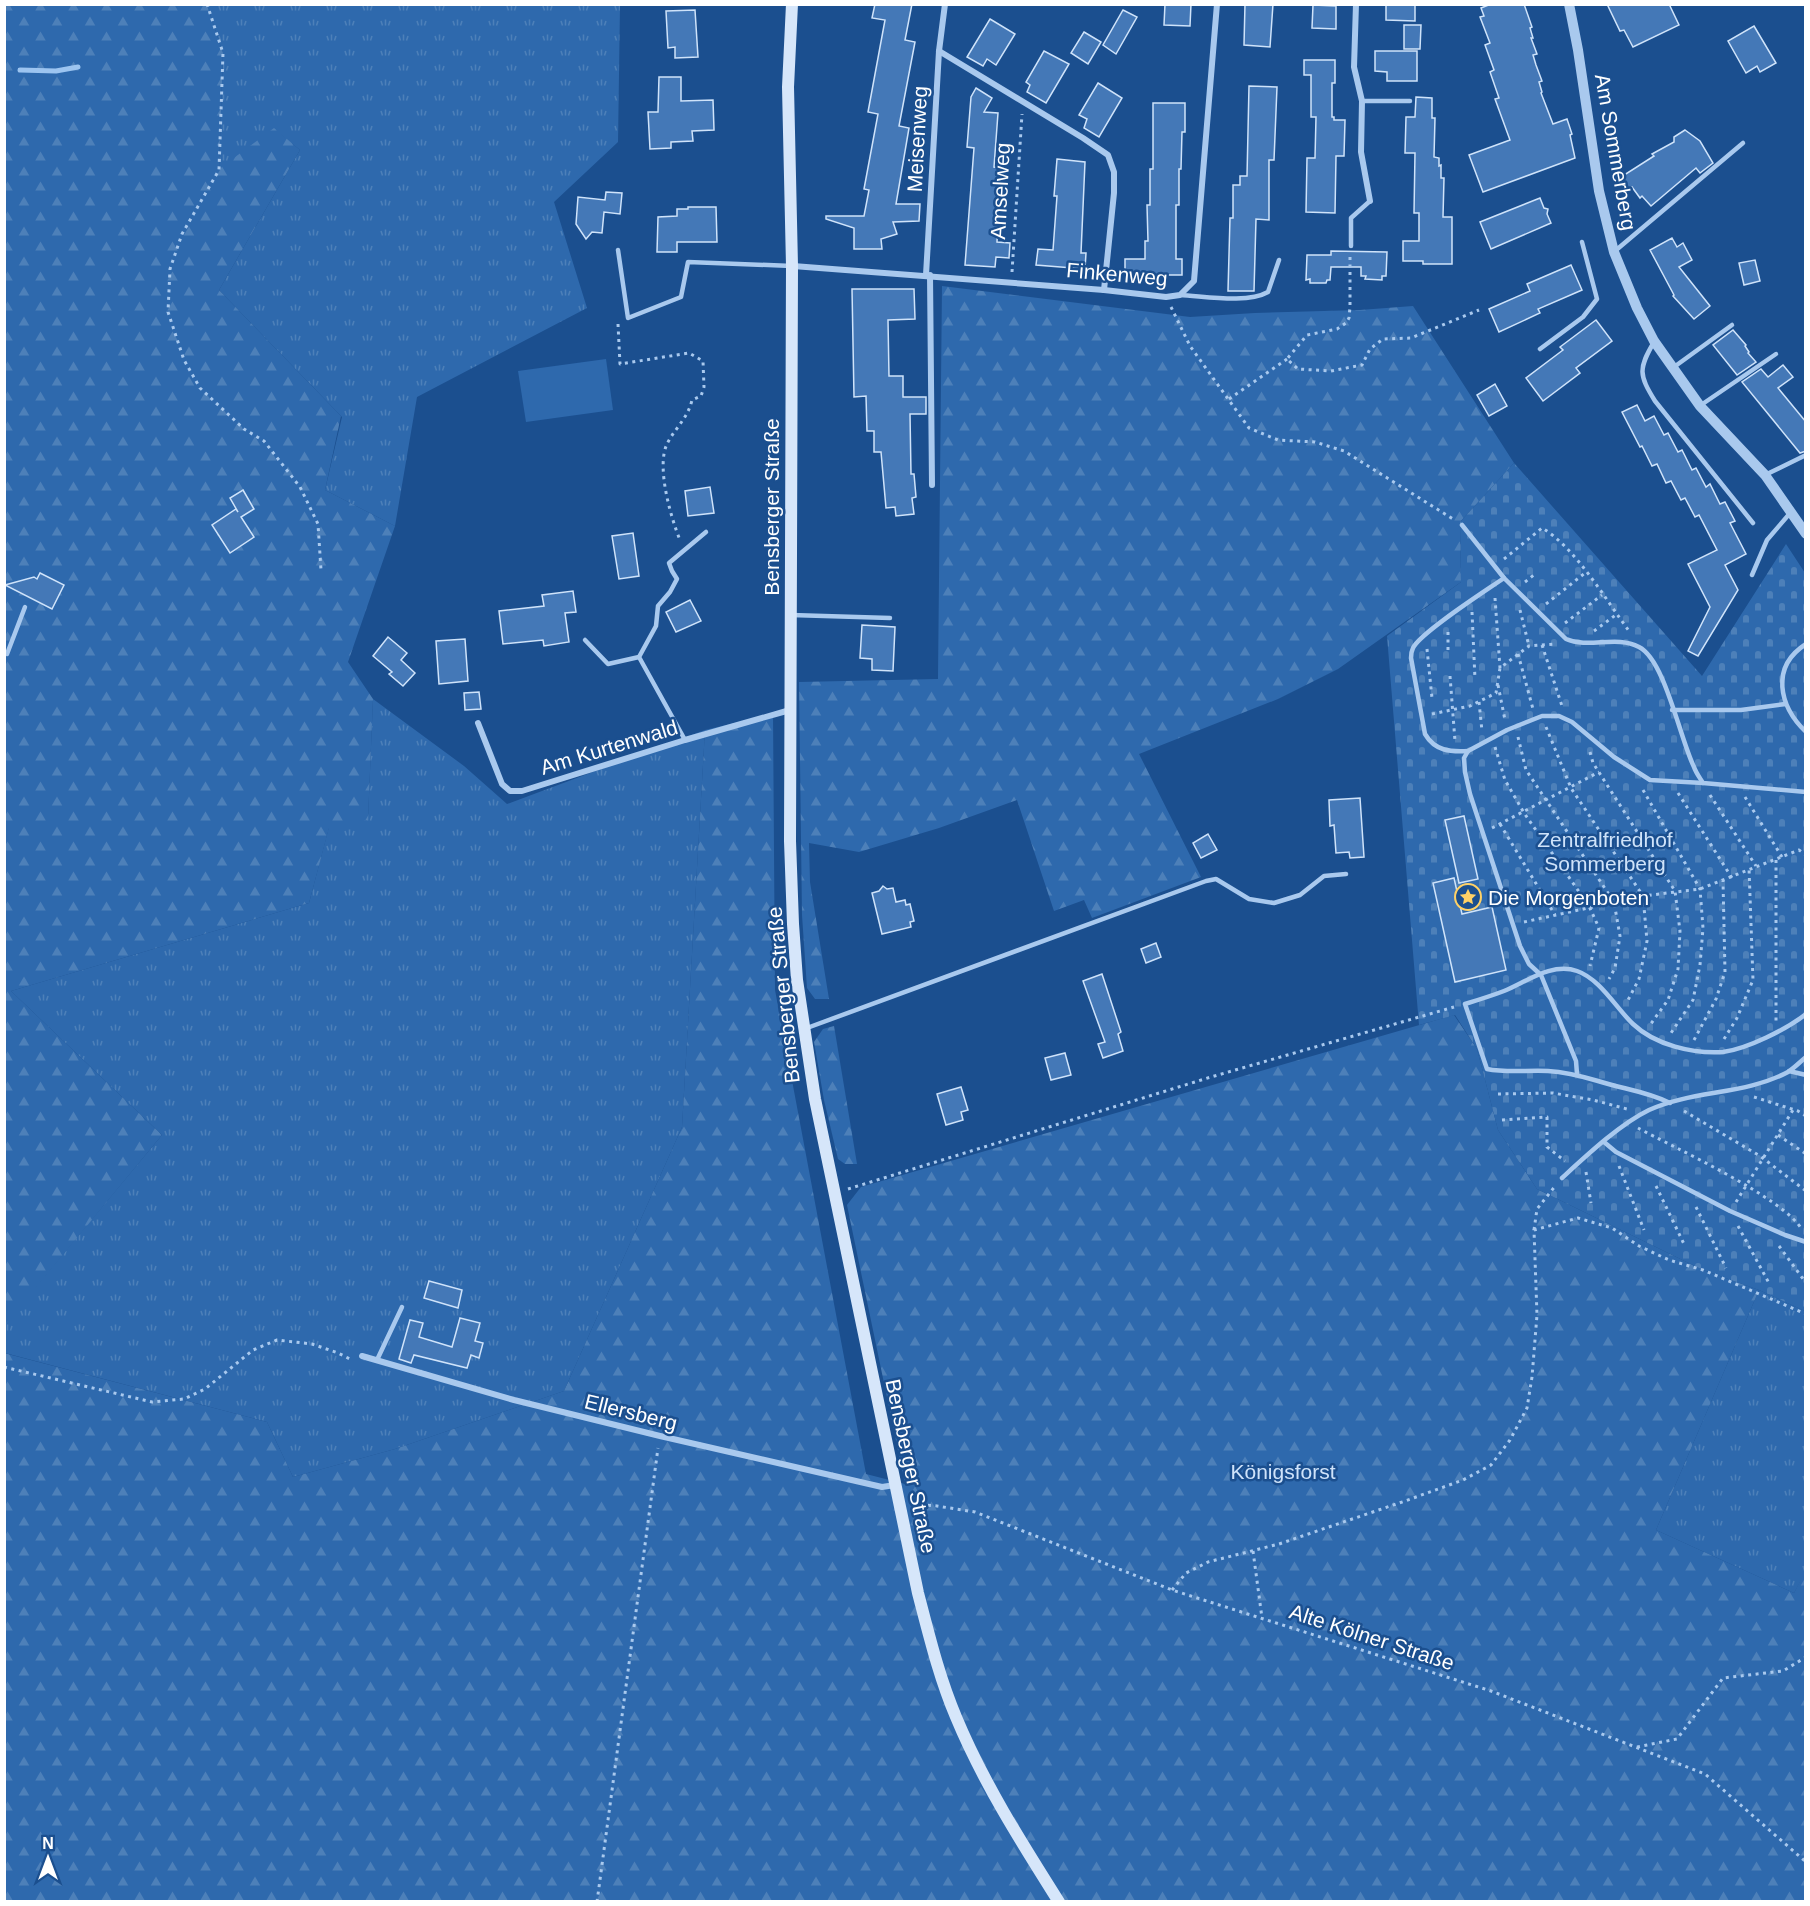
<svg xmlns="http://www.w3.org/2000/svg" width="1810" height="1906" font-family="Arial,sans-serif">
  <defs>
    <pattern id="grass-tufts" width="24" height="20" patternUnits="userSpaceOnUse" patternTransform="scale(1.5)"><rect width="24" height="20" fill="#2e69ad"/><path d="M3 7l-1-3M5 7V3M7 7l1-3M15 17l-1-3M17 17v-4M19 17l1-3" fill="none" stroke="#4d80b9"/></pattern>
    <pattern id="forest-firs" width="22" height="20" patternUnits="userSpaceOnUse" patternTransform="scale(1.5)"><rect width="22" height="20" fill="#2e69ad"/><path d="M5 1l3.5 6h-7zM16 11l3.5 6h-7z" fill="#4d80b9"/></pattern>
    <pattern id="cemetery-stones" width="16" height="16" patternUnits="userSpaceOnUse" patternTransform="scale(1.5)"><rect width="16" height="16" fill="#2e69ad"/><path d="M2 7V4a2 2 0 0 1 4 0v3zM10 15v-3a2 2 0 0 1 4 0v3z" fill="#4d80b9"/></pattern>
  </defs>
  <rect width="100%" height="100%" fill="#1b4f8f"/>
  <!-- grass -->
  <g fill="url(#grass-tufts)">
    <path d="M207,5H620L618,142L554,202L587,308L417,397L395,526L325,490L342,417L219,290L300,150L274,129L219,170L223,53Z"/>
    <path d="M373,699L464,766L507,804L705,730L682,1127L564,1391L395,1449L293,1477L267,1422L5,1353L4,1325L162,1135L11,991L309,903L329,827L368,819Z"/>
    <path d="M1759,1290L1805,1311L1806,1571L1794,1593L1656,1530Z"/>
  </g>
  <!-- forest -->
  <g fill="url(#forest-firs)">
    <path d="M5,5H207L223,53L219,169L274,128L300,150L219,290L341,416L325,490L395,526L348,662L373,699L368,820L329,828L309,903L11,991L162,1135L5,1325Z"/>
    <path d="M942,286L1190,317L1255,313L1360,310L1413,306L1514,463L1460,522L1461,582L1338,669L1278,699L1139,754L1201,877L1092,918L1084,900L1054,911L1017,800L939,828L859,852L809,843L810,882L829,999H815L807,988L802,915L799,682L938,679Z"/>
    <path d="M773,714L775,990L866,1474L905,1484L847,1205L861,1187L1454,1015L1477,1049L1498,1130L1537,1189L1703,1270L1759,1290L1656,1530L1794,1593L1805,1571V1901H5L4,1353L267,1422L293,1477L395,1449L564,1391L682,1127L705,730Z"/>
    <path d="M834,1026L857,1164H845L838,1159L824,1100L814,1042L823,1029Z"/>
  </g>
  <!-- cemetery -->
  <path fill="url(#cemetery-stones)" d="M1514,463L1702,676L1786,544L1805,573V1311L1759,1290L1703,1270L1537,1189L1498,1130L1477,1049L1455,1015L1419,1025L1387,636L1461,582L1460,522Z"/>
  <!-- pitch -->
  <path fill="#2e69ad" d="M606,359L613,410L526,422L518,371Z"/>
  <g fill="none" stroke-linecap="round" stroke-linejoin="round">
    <!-- stream -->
    <path stroke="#9cc4f0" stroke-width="5" d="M20,70L56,71L78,67"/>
  </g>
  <!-- building -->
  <g fill="#4478b7" stroke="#cfe3fa" stroke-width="1.5">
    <path d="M875,4H912L905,40L915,42L899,126L909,128L896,204H920L919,221L893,222L897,234L881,239L882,249H854V228L826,219V216H864L869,190L864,189L878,114L868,112L885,20L872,18Z"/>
    <path d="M1165,4H1191L1190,26L1164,25Z"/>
    <path d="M1245,4H1273L1270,47L1244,45Z"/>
    <path d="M1386,4H1415V21L1386,20Z"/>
    <path d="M1491,4H1524L1532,27L1530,28L1533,38H1531L1537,54L1533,55L1536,65L1542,81L1539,82L1542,92L1541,93L1553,124L1567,119L1572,134L1570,135L1575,158L1483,192L1469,155L1510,140L1495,99L1499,98L1490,72L1494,70L1485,45L1490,43L1480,17L1484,16L1481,8Z"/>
    <path d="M1607,4H1669L1679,25L1633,47L1624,30L1620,31Z"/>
    <path d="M1313,5L1336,6V29L1312,28Z"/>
    <path d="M695,10L698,57L675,58V47L668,48L666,11Z"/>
    <path d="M1123,10L1137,17L1116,54L1103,45Z"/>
    <path d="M990,19L1015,34L996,65L987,59L983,66L967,57Z"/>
    <path d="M1404,25H1421L1420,49H1404Z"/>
    <path d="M1754,26L1776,63L1760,72L1757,66L1746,73L1728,41Z"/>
    <path d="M1084,32L1101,42L1088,64L1071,53Z"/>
    <path d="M1044,51L1069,64L1046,103L1027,92L1030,85L1026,82Z"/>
    <path d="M1375,51H1417V81H1387V72L1375,71Z"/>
    <path d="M1304,60H1335V83H1332V117H1334V120H1345L1344,156H1336L1335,213L1306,212L1307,158H1315L1316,117H1311V75H1304Z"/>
    <path d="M659,77H681V101L713,100L714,130L692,131L693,141L671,142V148L650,149L648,112H658Z"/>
    <path d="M1098,83L1122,98L1099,137L1084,128L1087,119L1079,115Z"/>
    <path d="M1249,86L1277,87L1274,160H1269V220L1256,219L1254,291H1228L1230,218H1233V185H1240V176H1247Z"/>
    <path d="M976,88L992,98L984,112L998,113L994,167L1000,168L997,242L1010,243L1009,258L996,257L995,267L965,265L974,148L967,147L971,97Z"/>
    <path d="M1416,97L1432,98V118H1435L1434,157L1439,158V166L1441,165V178H1444L1443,217H1452V264H1423V261H1403V241H1419V213H1414L1415,153H1405L1406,117H1415Z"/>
    <path d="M1153,103H1185V132H1182L1181,169H1179V205H1176V259H1182V275H1125V259H1145V241H1148L1147,205H1150V169H1153Z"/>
    <path d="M1685,130L1700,141L1713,163L1700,173L1696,168L1651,206L1642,196L1640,198L1632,187L1628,189L1621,177L1654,156L1652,154L1674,142V137Z"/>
    <path d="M1057,159L1085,162L1081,253H1086L1085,269L1036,265L1038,249L1053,250L1057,196H1054Z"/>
    <path d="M606,192L622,193L620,214L604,212L602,233L592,232L586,239L576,224L578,197L605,200Z"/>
    <path d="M1540,198L1544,208L1548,209L1547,214L1551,223L1491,249L1480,222Z"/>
    <path d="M688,207H716L717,242H677V252H657L658,217L677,216V209H688Z"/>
    <path d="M1672,238L1677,247L1683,243L1692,260L1679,267L1710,306L1694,319L1673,296L1674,295L1650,250Z"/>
    <path d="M1331,251L1387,252L1386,276H1382V280L1365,279L1366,276H1361V267H1331L1330,280H1327L1326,283H1310V279L1306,280L1307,255H1331Z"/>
    <path d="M1755,260L1760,281L1744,285L1739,263Z"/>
    <path d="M1571,265L1582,290L1538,309L1540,313L1499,332L1489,309L1530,291L1527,284Z"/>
    <path d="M852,289H914L915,319L888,320L889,376H903V397H926V414H910L911,474H914L916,497L912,498L914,514L896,516L895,507L886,508L881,452H874V431H867L866,396L854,397Z"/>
    <path d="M1596,320L1612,341L1576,368L1580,373L1543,401L1526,378L1563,350L1560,347Z"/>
    <path d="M1733,330L1746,345L1745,346L1749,352L1748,353L1756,362L1737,375L1713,345Z"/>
    <path d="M1783,365L1793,377L1778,388L1806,422V451L1800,453L1742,382L1761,369L1768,377Z"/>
    <path d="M1495,384L1507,406L1489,416L1477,395Z"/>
    <path d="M1637,405L1645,421L1654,416L1664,435L1668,433L1678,452L1682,450L1692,470L1696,468L1706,487L1710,484L1720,504L1725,502L1735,521L1730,523L1746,554L1725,565L1738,590L1698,656L1688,651L1710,607L1688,564L1717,550L1699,515L1695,517L1685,498L1681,500L1671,481L1666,483L1657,464L1652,466L1642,446L1640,447L1622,412Z"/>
    <path d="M710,487L714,513L688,516L685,491Z"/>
    <path d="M243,490L254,509L241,517L254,537L230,553L212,525L236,509L238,512L230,498Z"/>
    <path d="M633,533L639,576L619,579L612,536Z"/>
    <path d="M40,573L64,585L52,609L5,585L34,577L37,579Z"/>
    <path d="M573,591L576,612L565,613L569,642L544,646L543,640L503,644L499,611L544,606L542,595Z"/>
    <path d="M690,600L701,621L676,632L666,612Z"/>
    <path d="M862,625L895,627L893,671L872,670V659L860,658Z"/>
    <path d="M388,637L407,653L401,660L415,673L403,686L389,674L392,672L373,656Z"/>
    <path d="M465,639L468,681L439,684L436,641Z"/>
    <path d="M479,692L481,709L465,710L464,693Z"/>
    <path d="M1360,798L1364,857L1350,858L1349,852L1336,853L1334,825L1330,826L1329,800Z"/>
    <path d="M1464,816L1478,879L1459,883L1445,820Z"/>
    <path d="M1208,834L1217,850L1201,858L1193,843Z"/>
    <path d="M1454,878L1462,914L1492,907L1506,970L1455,982L1433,883Z"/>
    <path d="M883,886L887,889L893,888L896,902L905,900L906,905L910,904L914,921L910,922L911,927L882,934L872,893L879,891Z"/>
    <path d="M1156,943L1161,957L1146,963L1141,949Z"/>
    <path d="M1102,974L1121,1032L1118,1034L1123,1051L1103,1058L1098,1044L1105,1042L1083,981Z"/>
    <path d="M1065,1053L1071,1075L1051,1080L1045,1058Z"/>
    <path d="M961,1087L968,1110L961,1112L963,1120L946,1125L937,1094Z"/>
    <path d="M429,1281L462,1290L458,1308L424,1298Z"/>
    <path d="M460,1318L480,1323L475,1341L483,1343L479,1358L471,1355L467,1368L414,1355L411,1363L399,1359L410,1320L423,1323L419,1337L452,1347Z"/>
  </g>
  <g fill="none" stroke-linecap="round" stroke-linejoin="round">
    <!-- path -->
    <g stroke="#a9c9ee" stroke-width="3" stroke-dasharray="3 4.5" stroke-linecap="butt">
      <path d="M207,4L223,53L219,170L182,234L170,269L168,312L184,360L200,388L244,429L264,441L300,487L318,524L321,570"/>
      <path d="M1350,257V307L1349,318L1346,323L1337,329L1307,335L1287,359L1298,369L1331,371L1362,365L1370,349L1383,339L1411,338L1479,310"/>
      <path d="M1012,272L1022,114"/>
      <path d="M1171,307L1190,346L1249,428L1278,440L1315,442L1344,451L1453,519"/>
      <path d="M618,324L620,364L689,353L703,361L704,387L701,396L692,400C688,418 675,428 667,444C656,467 671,518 680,540"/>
      <path d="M1229,399L1287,359"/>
      <path d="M1504,559L1542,528C1575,547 1606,600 1629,631"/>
      <path d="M1525,582L1535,574"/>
      <path d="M1495,598L1500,668"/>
      <path d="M1546,604L1585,573"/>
      <path d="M1520,610L1529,646"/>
      <path d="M1472,612L1475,679"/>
      <path d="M1565,623L1602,595"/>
      <path d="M1594,631L1617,614"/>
      <path d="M1448,632V651"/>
      <path d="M1542,645L1562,706"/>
      <path d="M1427,649L1432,698"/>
      <path d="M1518,654L1533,709"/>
      <path d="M1450,676L1455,741"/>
      <path d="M1498,685L1505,720"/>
      <path d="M1479,702L1482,731"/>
      <path d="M1432,714L1470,706L1496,693L1500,668L1529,646L1555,644"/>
      <path d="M1546,727L1571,788L1643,896L1647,941L1639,979L1627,1002"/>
      <path d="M1518,737L1526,770L1614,902L1620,936L1615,968L1609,979"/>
      <path d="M1495,747L1505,780L1524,813L1589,906L1599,928L1590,966"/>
      <path d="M1590,752L1593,763L1675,891L1680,931L1678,969L1668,1000L1650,1025"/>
      <path d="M1643,790L1700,889L1703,928L1700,965L1693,1000L1671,1033"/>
      <path d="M1678,793L1732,878"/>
      <path d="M1710,795L1756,866"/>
      <path d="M1745,797L1782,857"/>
      <path d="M1500,824L1555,915"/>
      <path d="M1492,828L1599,772"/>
      <path d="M1776,860V1021"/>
      <path d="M1524,922L1643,896L1700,889L1799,850L1806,855"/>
      <path d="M1724,1039L1737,1018L1753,980L1749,868"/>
      <path d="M1694,1040L1716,999L1725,972L1723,881"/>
      <path d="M1498,1094L1553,1093L1593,1100L1627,1109"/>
      <path d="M1754,1097L1798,1111L1806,1116"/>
      <path d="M1684,1111L1760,1156L1806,1191"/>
      <path d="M1502,1120L1547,1117V1147L1565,1161"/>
      <path d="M1638,1128C1673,1147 1786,1199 1802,1230"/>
      <path d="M1778,1135L1806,1154"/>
      <path d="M1619,1166L1644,1230"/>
      <path d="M1586,1172L1591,1203"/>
      <path d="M1656,1186L1684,1244"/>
      <path d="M848,1189L1211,1077L1454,1007"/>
      <path d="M1736,1202L1793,1110"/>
      <path d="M1696,1207L1726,1268"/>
      <path d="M1738,1226L1770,1285"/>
      <path d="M1534,1230L1537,1209L1556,1185"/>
      <path d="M1779,1246L1806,1283"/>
      <path d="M4,1367L152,1402L184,1399L205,1389L253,1350L277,1340L312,1344L338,1353L352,1360"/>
      <path d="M913,1504L937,1506L975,1512L1172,1590L1491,1691L1705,1774L1806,1862"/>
      <path d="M1253,1551L1262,1618"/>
      <path d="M1172,1590L1186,1573L1208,1562L1279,1544L1405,1501L1463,1480L1491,1465L1510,1440L1527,1408L1532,1377L1537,1315L1534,1230L1578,1218L1612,1228L1639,1246L1669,1260L1703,1270L1806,1314"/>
      <path d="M1637,1747L1677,1739L1723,1678L1783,1671L1806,1657"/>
      <path d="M597,1902L658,1448"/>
    </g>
    <!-- service -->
    <g stroke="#a9c9ee" stroke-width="4.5">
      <path d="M1362,101H1410"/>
      <path d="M1351,246V218L1370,201"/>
      <path d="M618,250L628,318L681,297L688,262L792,266"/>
      <path d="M1615,251L1743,143"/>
      <path d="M1180,295C1204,296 1247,304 1268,292L1279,260"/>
      <path d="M1654,342C1638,369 1639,375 1655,401L1753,523"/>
      <path d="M1540,349L1583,317L1597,299L1582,242"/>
      <path d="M1674,367L1732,325"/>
      <path d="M1701,405L1776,354"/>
      <path d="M1765,475L1806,455"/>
      <path d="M1462,525L1504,578L1566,639C1589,649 1616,635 1639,647C1665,660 1680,739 1694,767C1696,773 1700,778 1703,783L1806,792"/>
      <path d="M1752,575L1767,540L1791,512"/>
      <path d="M791,615L890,618"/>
      <path d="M585,640L608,664L639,657"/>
      <path d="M1806,644C1770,667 1779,706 1806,732"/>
      <path d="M7,654L25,607"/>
      <path d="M1672,710H1741L1785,704"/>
      <path d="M685,740L639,657L656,626L658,606L670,592L677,579L672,571L669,563L706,532"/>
      <path d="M1468,751C1450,752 1435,751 1425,734L1411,658C1411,656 1412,650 1413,648C1421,632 1487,590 1504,578"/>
      <path d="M807,1028L1206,881L1216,879L1249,899L1274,903L1300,895L1324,876L1346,874"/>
      <path d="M1789,1071L1806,1075"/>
      <path d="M1577,1074L1576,1061L1541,975L1529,964L1520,946L1470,794L1465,772L1464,758L1468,751L1507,730L1542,716H1559L1572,722L1614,757L1650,780L1703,783"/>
      <path d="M1670,1103C1646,1091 1622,1089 1598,1081C1581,1076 1566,1072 1548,1071C1527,1070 1506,1073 1487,1069L1465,1004C1478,1000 1491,996 1504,991C1526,982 1552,962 1577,971C1600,979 1616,1008 1633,1024C1655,1045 1693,1054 1723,1052C1747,1049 1787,1029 1806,1014"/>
      <path d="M1604,1142L1616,1152L1730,1211L1785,1235L1806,1242"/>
      <path d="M1562,1178C1586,1156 1620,1124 1649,1110C1693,1090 1745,1095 1788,1072C1794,1068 1800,1062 1806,1057"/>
      <path d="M377,1360L402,1307"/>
    </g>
    <!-- minor -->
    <g stroke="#a9c9ee" stroke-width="6">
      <path d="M1356,4L1354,67L1362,101L1361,152L1370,201"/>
      <path d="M939,51L1083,138L1108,155L1114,172V193L1104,290"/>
      <path d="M793,266L1104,290L1166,297L1180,295L1194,281L1217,4"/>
      <path d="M926,275L939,51L945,4"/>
      <path d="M930,275L932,485"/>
      <path d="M478,723L502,784L510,791H522L685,740L790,710"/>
      <path d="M362,1356L514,1400L660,1436L882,1487L895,1485"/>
    </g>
    <!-- tertiary -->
    <path stroke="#a9c9ee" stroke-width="10" d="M1569,4L1578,50L1599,191L1614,252L1637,308L1654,341L1700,406L1765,475L1806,534"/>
    <!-- secondary -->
    <path stroke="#d6e6fa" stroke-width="12" d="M792,4L788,87L792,266L790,841L793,924L797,980L815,1099L918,1593C929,1635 939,1677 956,1717C983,1782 1021,1842 1059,1902"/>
  </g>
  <!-- icons -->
  <defs>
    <symbol id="sight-ring" viewBox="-11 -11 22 22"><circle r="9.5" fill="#1b4f8f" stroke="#ffd166" stroke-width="1.5"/><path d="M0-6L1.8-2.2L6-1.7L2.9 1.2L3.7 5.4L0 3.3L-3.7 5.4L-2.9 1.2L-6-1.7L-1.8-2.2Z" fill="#ffd166"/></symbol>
  </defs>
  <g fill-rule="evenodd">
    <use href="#sight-ring" x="1453" y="882" width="30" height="30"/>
  </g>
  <g text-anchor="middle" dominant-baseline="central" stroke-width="5" stroke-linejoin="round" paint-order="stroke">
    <!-- street labels -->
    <g font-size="21" fill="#fff" stroke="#1b4f8f">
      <text transform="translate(917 139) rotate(-87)">Meisenweg</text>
      <text transform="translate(1616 152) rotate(80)">Am Sommerberg</text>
      <text transform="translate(1000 191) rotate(-87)">Amselweg</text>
      <text transform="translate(1117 274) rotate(5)">Finkenweg</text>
      <text transform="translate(771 507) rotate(-90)">Bensberger Straße</text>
      <text transform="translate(609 747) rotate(-17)">Am Kurtenwald</text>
      <text transform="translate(783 995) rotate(-96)">Bensberger Straße</text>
      <text transform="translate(631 1412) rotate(14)">Ellersberg</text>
      <text transform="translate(911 1466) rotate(78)">Bensberger Straße</text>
      <text transform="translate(1372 1637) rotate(18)">Alte Kölner Straße</text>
    </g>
    <!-- park labels -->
    <g font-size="21" fill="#cfe3fa" stroke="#1b4f8f">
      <text x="1605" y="839">Zentralfriedhof<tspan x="1605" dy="24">Sommerberg</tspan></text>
      <text x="1283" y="1471">Königsforst</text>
    </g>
    <!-- poi labels -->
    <g font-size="21" fill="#fff" stroke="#1b4f8f" text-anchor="start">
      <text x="1488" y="897">Die Morgenboten</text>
    </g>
  </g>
  <!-- border -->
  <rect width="1810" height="1906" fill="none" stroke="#ffffff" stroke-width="12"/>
  <!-- north arrow -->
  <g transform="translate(48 1858)" stroke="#1b4f8f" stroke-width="4.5" paint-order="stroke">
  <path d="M0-4.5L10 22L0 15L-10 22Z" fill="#ffffff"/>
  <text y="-9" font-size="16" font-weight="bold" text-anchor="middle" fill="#ffffff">N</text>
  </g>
</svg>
